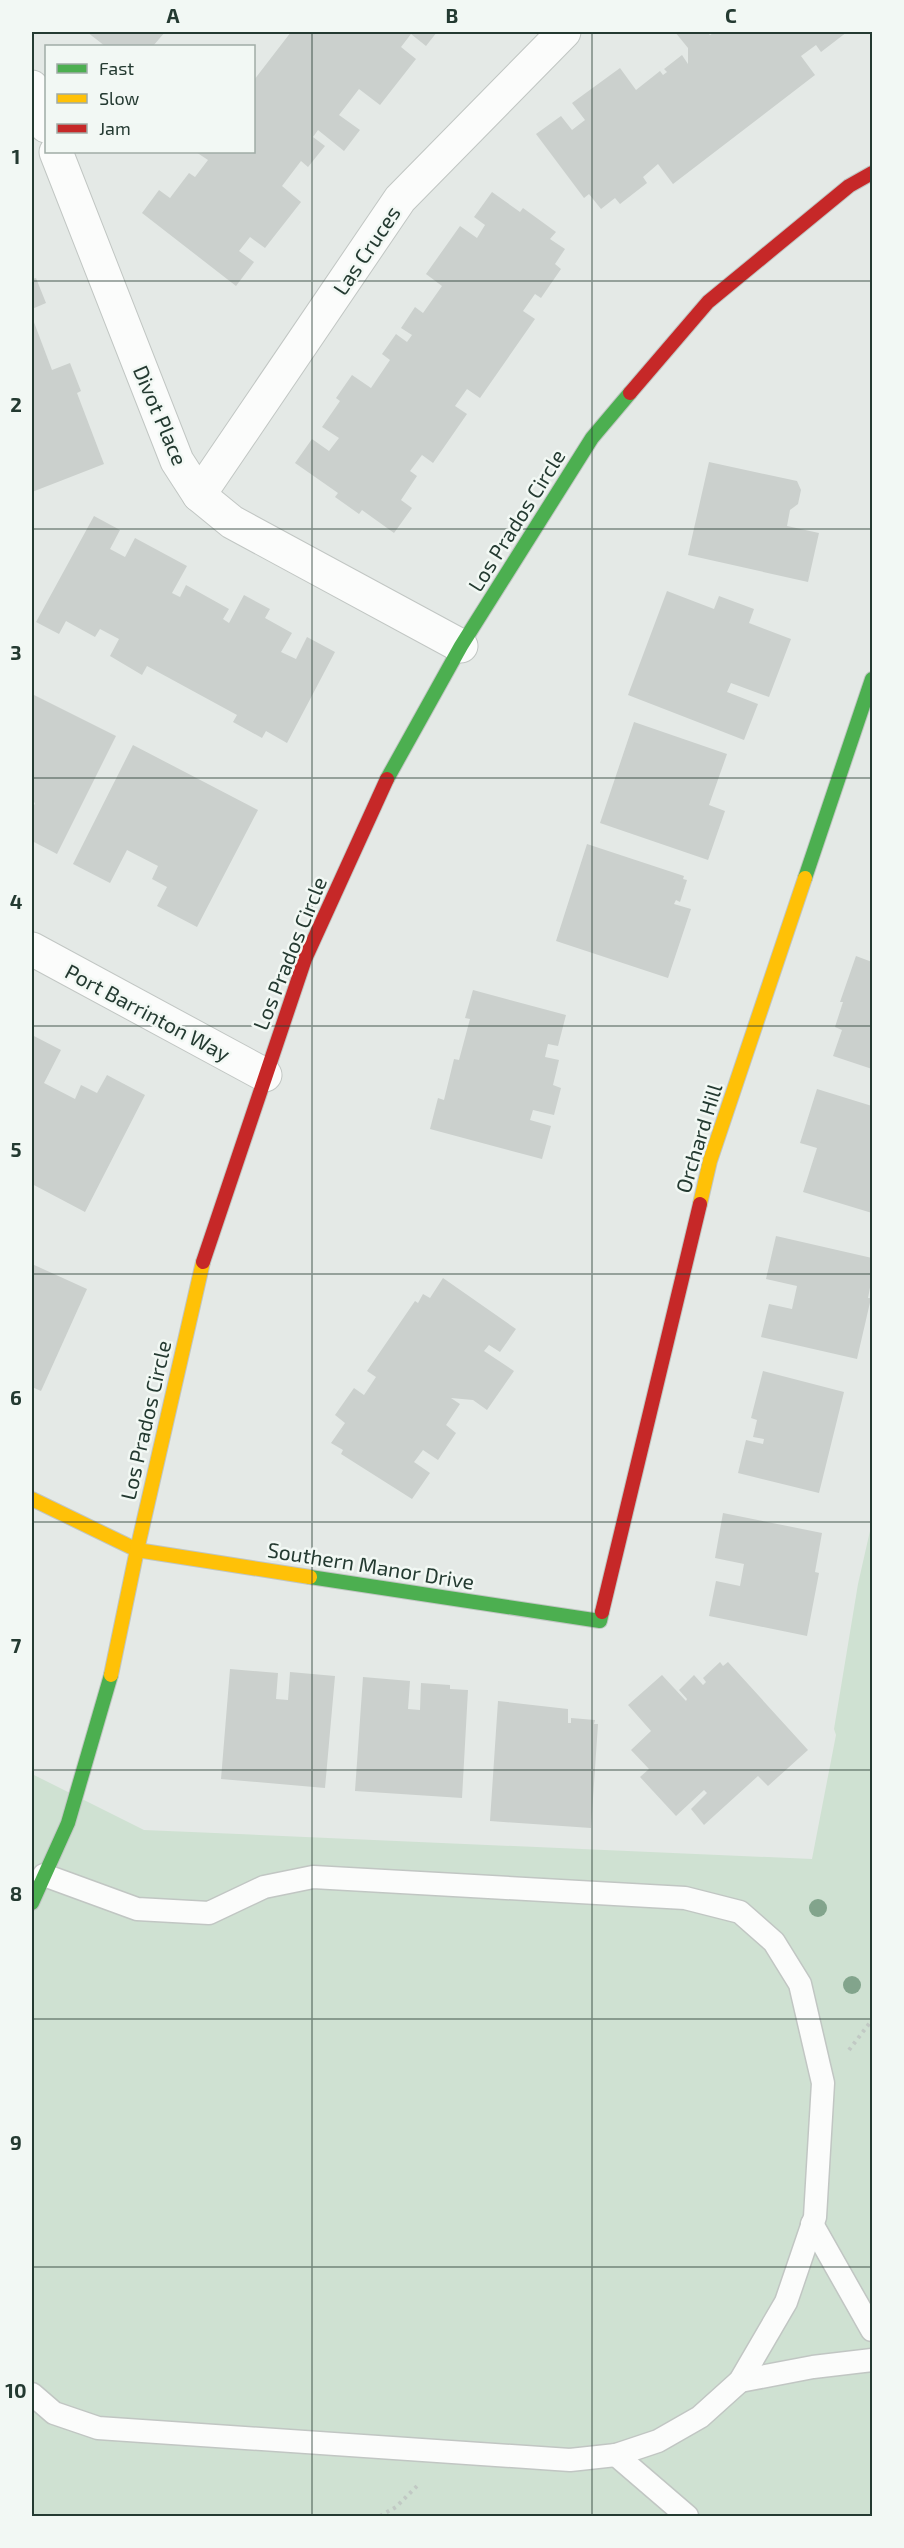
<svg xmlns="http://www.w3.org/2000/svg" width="904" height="2548" font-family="'Exo 2',sans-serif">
  <rect width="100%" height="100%" fill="#e4e9e6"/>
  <!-- green -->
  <path fill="#cfe1d2" d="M872,1522V2516H32V1774L144,1830L812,1859L836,1735L834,1729L858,1584Z"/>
  <!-- building -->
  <g fill="#cbd0cd">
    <path d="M87,32H165L153,46H105Z"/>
    <path d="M291,32H437L426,46L411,34L401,47L416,59L380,105L359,89L339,115L360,130L344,151L318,130L313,137L325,146L308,167L301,161L282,186L301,202L265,248L250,237L239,251L254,262L236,286L142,213L159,190L170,198L189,173L195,177L208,160L196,152H254V80Z"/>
    <path d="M675,32H707L710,35L715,32H847L821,52L816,45L801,56L815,75L673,184L658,164L643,177L647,183L620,204L615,198L601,209L589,194L584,198L536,134L561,116L572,130L585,120L572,103L620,68L636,90L660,71L663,75L667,72L664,69L682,55L688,64V48Z"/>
    <path d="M492,192L520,212L523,208L556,232L550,239L565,249L555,264L561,269L541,298L535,294L523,311L535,319L480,398L467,389L455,406L467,414L433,463L422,455L410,471L417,476L401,500L412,508L394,533L362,510L359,514L335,497L338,493L295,463L312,439L329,451L339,438L322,427L340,401L336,398L352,375L371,388L390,360L382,354L396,334L407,342L412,335L401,328L415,307L423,313L442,286L426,274L460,226L477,238L485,225L474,217Z"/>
    <path d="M36,278L46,303L32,309V279Z"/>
    <path d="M32,317L52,370L70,363L81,391L77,393L104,464L32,492Z"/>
    <path d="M709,462L797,481L801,490L798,504L790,510L787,526L819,533L808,582L688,555Z"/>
    <path d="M94,516L120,530L110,549L125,557L135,538L187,566L172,593L180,597L186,585L229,609L223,619L229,623L244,595L270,609L265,618L292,633L281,652L296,659L307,637L335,652L287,743L266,731L262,738L233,722L237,715L147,666L142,675L110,656L119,639L100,629L95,637L66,621L59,634L36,622Z"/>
    <path d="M667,591L714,609L719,596L754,609L749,623L791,639L769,697L731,683L727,692L758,704L744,740L628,695Z"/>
    <path d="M32,694L116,736L57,854L32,841V810L35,803L32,801Z"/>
    <path d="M634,722L727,754L709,805L725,811L708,860L600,823Z"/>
    <path d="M133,745L258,810L197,927L157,906L167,887L152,879L158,866L127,850L110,883L73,864Z"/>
    <path d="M587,844L684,876L683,879L687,880L680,902L676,900L674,904L691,909L668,978L556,941Z"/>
    <path d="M856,956L872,962V1069L833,1056L842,1030L835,1027L843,1002H840Z"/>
    <path d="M473,990L566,1015L558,1046L548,1044L545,1057L559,1060L553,1085L561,1088L554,1115L533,1110L530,1120L551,1126L542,1159L430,1129L438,1098L444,1100L454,1059L459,1060L470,1019L465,1018Z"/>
    <path d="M32,1035L61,1050L44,1083L75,1099L81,1085L97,1093L107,1075L145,1095L85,1212L32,1184Z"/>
    <path d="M817,1089L872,1106V1213L803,1192L817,1148L800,1143Z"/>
    <path d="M776,1236L872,1258V1277L868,1298H871L857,1359L761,1337L769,1304L792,1309L797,1286L766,1279Z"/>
    <path d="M32,1264L87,1289L41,1391L32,1387Z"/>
    <path d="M443,1278L516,1329L500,1352L489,1345L484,1351L514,1371L487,1410L473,1400L451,1398L460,1404L446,1425L456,1433L438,1460L423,1450L414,1462L430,1473L412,1499L341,1454L343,1450L331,1443L345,1423L335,1415L354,1388L364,1395L376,1377L367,1371L415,1301L418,1303L423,1294L430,1298Z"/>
    <path d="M763,1371L844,1392L819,1493L738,1473L746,1440L763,1444L764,1439L753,1437L757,1420L751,1418Z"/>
    <path d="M723,1513L822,1533L815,1572L819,1573L807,1636L709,1616L716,1581L740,1586L744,1564L715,1558Z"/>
    <path d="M720,1662L723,1666L728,1662L808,1750L768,1786L758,1776L704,1825L691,1809L707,1793L704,1790L676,1816L640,1777L649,1769L631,1750L651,1731L628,1705L662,1675L686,1701L687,1699L679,1690L694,1675L703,1685L706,1682L703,1678Z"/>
    <path d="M230,1669L278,1673L276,1699L288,1700L290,1672L335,1676L325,1788L221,1779Z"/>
    <path d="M363,1677L410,1681L408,1709L420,1710L421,1683L450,1685V1689L468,1690L462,1798L355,1791Z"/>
    <path d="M498,1701L568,1709V1723H571V1718L595,1720L594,1724H598L591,1828L490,1821Z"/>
  </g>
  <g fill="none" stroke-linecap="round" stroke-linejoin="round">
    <defs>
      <g id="lane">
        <path d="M812,2224L872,2330"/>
        <path d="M740,2381L813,2367L872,2360"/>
        <path d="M32,2394L54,2413L98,2428L570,2460L616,2455L658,2441L700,2417L740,2381L786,2302L815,2217L823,2083L800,1984L774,1942L740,1912L685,1898L313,1877L264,1887L209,1913L137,1909L44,1875"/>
        <path d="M616,2455L687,2516"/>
      </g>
      <g id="street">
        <path d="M32,87L46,126"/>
        <path d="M56,152L177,461L199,495L232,522L461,646"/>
        <path d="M199,495L400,199L564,32"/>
        <path d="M32,949L265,1075"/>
      </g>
      <g id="fast">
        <path d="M387,779L461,646L592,438L630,393"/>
        <path d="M805,878L872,679"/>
        <path d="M310,1577L600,1621L602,1612"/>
        <path d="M32,1903L68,1823L111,1675"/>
      </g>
      <g id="slow">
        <path d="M700,1204L710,1161L805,878"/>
        <path d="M32,1499L137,1550L310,1577"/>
        <path d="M111,1675L137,1550L203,1262"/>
      </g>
      <g id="jam">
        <path d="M630,393L708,302L849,186L872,173"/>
        <path d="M203,1262L305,959L387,779"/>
        <path d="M602,1612L700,1204"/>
      </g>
    </defs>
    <!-- lane casing -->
    <use href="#lane" stroke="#c1c6c3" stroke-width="25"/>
    <!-- street casing -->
    <use href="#street" stroke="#c1c6c3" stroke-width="35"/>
    <!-- fast casing -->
    <use href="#fast" stroke="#c0c6c3" stroke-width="16"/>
    <!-- slow casing -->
    <use href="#slow" stroke="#c0c6c3" stroke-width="16"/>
    <!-- jam casing -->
    <use href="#jam" stroke="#c0c6c3" stroke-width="16"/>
    <!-- path -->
    <g stroke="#c1c9c4" stroke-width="4" stroke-dasharray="3 4.5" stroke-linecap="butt">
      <path d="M849,2050L872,2020"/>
      <path d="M380,2516L396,2507L419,2484"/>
    </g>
    <!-- lane -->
    <use href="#lane" stroke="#fbfcfb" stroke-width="22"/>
    <!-- street -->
    <use href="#street" stroke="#fbfcfb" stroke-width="33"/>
    <!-- fast -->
    <use href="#fast" stroke="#4caf50" stroke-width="14"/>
    <!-- slow -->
    <use href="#slow" stroke="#ffc107" stroke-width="14"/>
    <!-- jam -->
    <use href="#jam" stroke="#c62828" stroke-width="14"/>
  </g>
  <!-- trees -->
  <g fill="#82a48c">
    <circle cx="818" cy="1908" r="9"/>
    <circle cx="852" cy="1985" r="9"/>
  </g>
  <!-- grid -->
  <path fill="none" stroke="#243a31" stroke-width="1.5" stroke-opacity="0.55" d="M312,32V2516M592,32V2516M32,281H872M32,529H872M32,778H872M32,1026H872M32,1274H872M32,1522H872M32,1770H872M32,2019H872M32,2267H872"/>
  <g text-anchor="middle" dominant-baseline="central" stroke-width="5" stroke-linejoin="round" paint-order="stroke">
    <!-- street labels -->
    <g font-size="21" fill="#243a31" stroke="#f2f8f4">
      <text transform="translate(366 250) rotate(-56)">Las Cruces</text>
      <text transform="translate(161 415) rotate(67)">Divot Place</text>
      <text transform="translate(516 520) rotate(-58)">Los Prados Circle</text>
      <text transform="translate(289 953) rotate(-68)">Los Prados Circle</text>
      <text transform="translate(148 1012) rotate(28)">Port Barrinton Way</text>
      <text transform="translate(698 1138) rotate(-73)">Orchard Hill</text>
      <text transform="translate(145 1420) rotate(-77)">Los Prados Circle</text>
      <text transform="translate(371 1565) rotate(9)">Southern Manor Drive</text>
    </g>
  </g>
  <!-- border -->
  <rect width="904" height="2548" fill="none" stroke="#f2f8f4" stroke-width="66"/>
  <!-- legend -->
  <rect x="45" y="45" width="210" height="108" fill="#f2f8f4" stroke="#a0aca6" stroke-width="1.5"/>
  <rect x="57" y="64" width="30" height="9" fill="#4caf50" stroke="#a0aca6" stroke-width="1.5"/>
  <text x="99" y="75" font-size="18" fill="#243a31">Fast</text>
  <rect x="57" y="94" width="30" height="9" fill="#ffc107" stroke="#a0aca6" stroke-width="1.5"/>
  <text x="99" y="105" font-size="18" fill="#243a31">Slow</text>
  <rect x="57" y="124" width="30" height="9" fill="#c62828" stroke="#a0aca6" stroke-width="1.5"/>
  <text x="99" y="135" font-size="18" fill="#243a31">Jam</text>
  <rect x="33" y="33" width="838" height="2482" fill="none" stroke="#243a31" stroke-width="2"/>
  <g font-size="20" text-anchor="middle" font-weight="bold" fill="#243a31">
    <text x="173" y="23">A</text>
    <text x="452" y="23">B</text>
    <text x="731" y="23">C</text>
    <text x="16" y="164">1</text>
    <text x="16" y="412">2</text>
    <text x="16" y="660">3</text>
    <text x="16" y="909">4</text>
    <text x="16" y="1157">5</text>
    <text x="16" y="1405">6</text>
    <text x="16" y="1653">7</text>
    <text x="16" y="1901">8</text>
    <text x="16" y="2150">9</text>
    <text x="16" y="2398">10</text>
  </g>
</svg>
